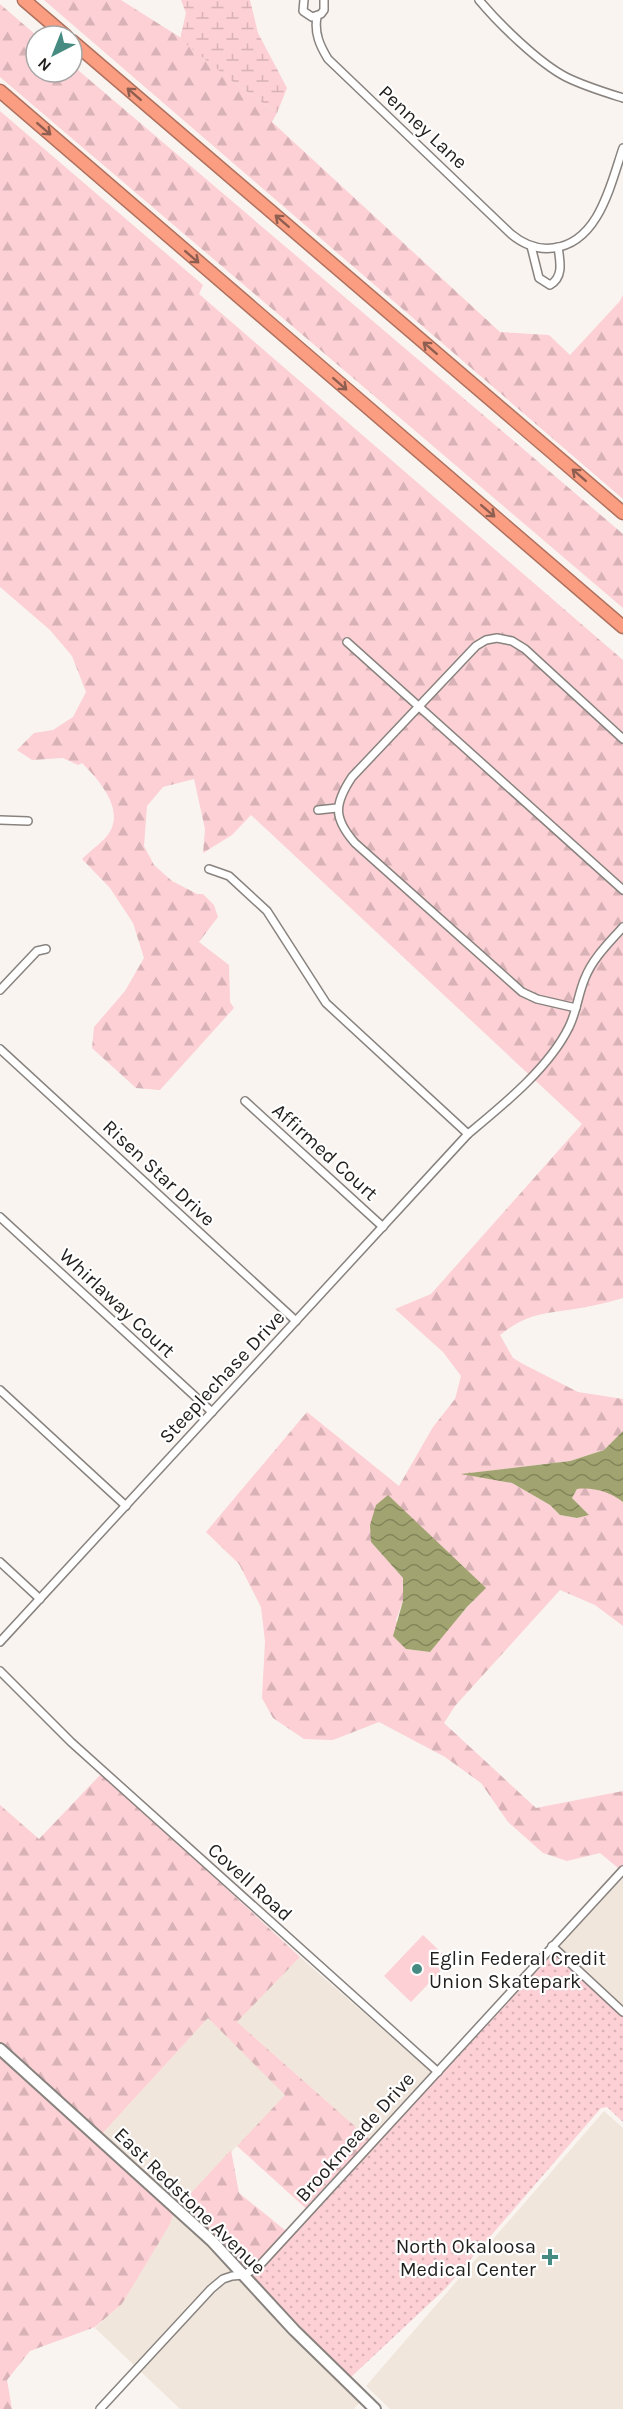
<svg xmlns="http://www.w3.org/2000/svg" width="623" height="2409" font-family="Karla,sans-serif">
  <defs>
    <pattern id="grass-dots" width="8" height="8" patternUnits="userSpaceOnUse" patternTransform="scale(1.5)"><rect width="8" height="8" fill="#fcd0d4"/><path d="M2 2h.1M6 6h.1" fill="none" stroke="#d8b2b6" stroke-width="1.8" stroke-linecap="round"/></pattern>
    <pattern id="forest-firs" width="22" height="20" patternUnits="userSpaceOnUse" patternTransform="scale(1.5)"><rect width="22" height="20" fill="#fcd0d4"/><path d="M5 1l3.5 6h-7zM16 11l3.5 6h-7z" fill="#d8b2b6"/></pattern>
    <pattern id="wetland-marsh" width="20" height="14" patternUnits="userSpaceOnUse" patternTransform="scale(1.5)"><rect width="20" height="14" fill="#fcd0d4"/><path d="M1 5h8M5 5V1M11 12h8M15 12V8" fill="none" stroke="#d8b2b6"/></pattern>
    <pattern id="water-waves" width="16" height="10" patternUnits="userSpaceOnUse" patternTransform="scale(1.5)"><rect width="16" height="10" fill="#a1a470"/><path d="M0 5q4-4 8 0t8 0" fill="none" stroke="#83855b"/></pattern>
  </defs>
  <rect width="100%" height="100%" fill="#f9f4f0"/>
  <!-- built -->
  <g fill="#f1e6dc">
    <path d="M623,1872V2015L554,1953Z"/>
    <path d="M300,1957L437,2077L375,2144L237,2022Z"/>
    <path d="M208,2018L286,2095L180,2205L102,2134Z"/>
    <path d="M604,2111L623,2128V2409H390L366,2386Z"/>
    <path d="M174,2213L208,2245L287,2330L360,2402L354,2409H180L95,2328L122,2304L169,2226Z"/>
  </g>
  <!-- grass -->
  <path fill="url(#grass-dots)" d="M554,1953L623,2015V2122L607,2107L601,2108L445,2289L350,2378L252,2277Z"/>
  <!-- forest -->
  <g fill="url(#forest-firs)" fill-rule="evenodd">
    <path d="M44,0H121L178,36L232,81L277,113L272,122L500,332L549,335L570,355L620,301L623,295V499Z"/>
    <path d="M0,4L37,36L36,72H72V65L623,534V608L0,77Z"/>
    <path d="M0,111L203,285L199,294L623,660V1298C612,1301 602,1304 591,1306C554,1314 532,1309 500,1335L513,1358L523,1364L578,1392L623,1399V1431L604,1450L570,1461L464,1474L512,1483L550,1505L560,1515L577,1518L588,1514L572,1498L577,1488C594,1487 610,1491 623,1502V1626L595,1605L560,1590L455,1706L444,1723L536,1808L623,1791V1872L600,1853L567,1861L543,1853L508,1822L481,1783L445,1757L379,1722L333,1740L304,1739L273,1718L262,1698L265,1641L261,1607L239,1564L206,1532L307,1412L399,1486L433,1427L455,1399L461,1376L443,1352L395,1309L431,1294L582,1124L251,815L232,835L203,853L205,829L194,779L163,787L147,806L144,846L154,865L172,881L197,894H203L214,905L218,917L199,942L229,965L230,1002L234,1008L160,1090L136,1088L92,1048L94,1027L125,991L144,958L133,923L110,888L82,859C90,851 100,844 107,836C127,811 99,780 82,763L78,765L63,758L32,760L17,750L34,733L53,730L73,717L86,692L72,656L50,630L0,587ZM371,1542L483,1590L444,1633L430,1652L406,1649L396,1620L403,1601V1578Z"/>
    <path d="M102,1773L300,1957L237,2022L375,2144L311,2213L237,2146L285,2095L208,2018L102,2134L0,2042V1805L39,1839Z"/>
    <path d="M0,2056L174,2213L169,2226L122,2304L95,2327L30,2351L7,2380L12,2409H0Z"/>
    <path d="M231,2150L239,2193L291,2235L252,2277L216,2237L180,2205Z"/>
  </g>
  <!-- wetland -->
  <path fill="url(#wetland-marsh)" d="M181,0H250L258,33L287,88L277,113L232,81L180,39L186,13Z"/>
  <!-- garden -->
  <path fill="#fcd0d4" d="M423,1935L450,1961L411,2002L384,1976Z"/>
  <!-- water -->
  <g fill="url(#water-waves)">
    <path d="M623,1431V1502C610,1492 594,1487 577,1489L572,1498L589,1515L577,1518L560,1515L550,1505L512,1483L461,1474L570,1461L604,1450Z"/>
    <path d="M388,1495L486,1588L467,1607L430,1652L406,1649L393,1636L403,1601V1578L371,1542L370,1525L376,1505Z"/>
  </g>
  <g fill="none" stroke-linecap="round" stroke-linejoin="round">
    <defs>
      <g id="street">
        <path d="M304,0L303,11L312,17L321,14L324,10V0"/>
        <path d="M479,0C499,24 539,63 566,77C584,86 604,92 623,98"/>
        <path d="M317,17C314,33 320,46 328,59L511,234C523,244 537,250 553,248C599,243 611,183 623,148"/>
        <path d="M531,246L539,278L550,285C564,277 560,261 558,247"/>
        <path d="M347,642L623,890"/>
        <path d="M318,810L337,808"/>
        <path d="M0,820L28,821"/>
        <path d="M209,869L229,876L267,911L326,1003L468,1134"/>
        <path d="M0,990L37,951L46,949"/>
        <path d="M576,1008L537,999L522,992L355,843C333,818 334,804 352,777L476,646L486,640L497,638L512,641L525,649L623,739"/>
        <path d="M0,1049L296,1321"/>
        <path d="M245,1101L383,1227"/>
        <path d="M0,1217L212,1412"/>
        <path d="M0,1390L126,1506"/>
        <path d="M0,1562L40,1599"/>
        <path d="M0,1642L468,1134C503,1105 549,1068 569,1027C577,1011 578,994 585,978C593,958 609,943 623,927"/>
        <path d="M0,1671L71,1742L438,2072"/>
        <path d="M552,1946L623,2012"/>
        <path d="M100,2409L211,2289L223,2279L232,2276L244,2275L260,2265L623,1870"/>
      </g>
      <path id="secondary" d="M0,2049L212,2241L294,2330L375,2409"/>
      <g id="highway">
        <path d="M24,0L66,36"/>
        <path d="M72,41L623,513"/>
        <path d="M0,91L623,627"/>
      </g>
    </defs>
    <!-- street casing -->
    <use href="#street" stroke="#88837f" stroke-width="10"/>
    <!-- secondary casing -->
    <use href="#secondary" stroke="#88837f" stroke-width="14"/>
    <!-- highway casing -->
    <use href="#highway" stroke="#af715e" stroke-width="15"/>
    <!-- street -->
    <use href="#street" stroke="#fff" stroke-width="7"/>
    <!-- secondary -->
    <use href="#secondary" stroke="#fff" stroke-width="10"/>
    <!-- highway -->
    <use href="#highway" stroke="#fb9d81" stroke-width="12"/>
  </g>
  <!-- one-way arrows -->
  <defs><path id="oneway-shaft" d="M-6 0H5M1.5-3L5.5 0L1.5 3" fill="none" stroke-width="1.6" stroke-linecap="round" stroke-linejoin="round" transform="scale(1.5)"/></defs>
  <g stroke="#8e5e50">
    <use href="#oneway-shaft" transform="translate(134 94) rotate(-139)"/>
    <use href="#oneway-shaft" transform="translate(44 129) rotate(41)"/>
    <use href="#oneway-shaft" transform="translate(282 221) rotate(-139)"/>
    <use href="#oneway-shaft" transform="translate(192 257) rotate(41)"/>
    <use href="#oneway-shaft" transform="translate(430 348) rotate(-139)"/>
    <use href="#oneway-shaft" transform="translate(340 384) rotate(41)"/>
    <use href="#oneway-shaft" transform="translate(579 475) rotate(-139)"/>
    <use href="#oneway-shaft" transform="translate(488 511) rotate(41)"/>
  </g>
  <!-- markers -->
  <g fill="#468b82" stroke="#fff" stroke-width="2">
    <circle cx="417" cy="1969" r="6"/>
    <path d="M547 2248h6v6h6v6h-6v6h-6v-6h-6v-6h6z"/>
  </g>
  <g text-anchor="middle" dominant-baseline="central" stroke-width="4.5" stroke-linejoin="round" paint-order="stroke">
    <!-- street labels -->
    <g font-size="20" fill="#211f1e" stroke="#fff">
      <text transform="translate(423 127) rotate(43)">Penney Lane</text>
      <text transform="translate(325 1152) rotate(42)">Affirmed Court</text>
      <text transform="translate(159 1173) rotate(43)">Risen Star Drive</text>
      <text transform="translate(117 1303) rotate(43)">Whirlaway Court</text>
      <text transform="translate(222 1377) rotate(-47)">Steeplechase Drive</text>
      <text transform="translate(250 1882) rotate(42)">Covell Road</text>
      <text transform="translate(355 2137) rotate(-48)">Brookmeade Drive</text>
      <text transform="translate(190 2201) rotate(44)">East Redstone Avenue</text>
    </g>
    <!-- poi labels -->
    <g font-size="20" fill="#211f1e" stroke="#fff" text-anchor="start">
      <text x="429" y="1958">Eglin Federal Credit<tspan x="429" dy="23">Union Skatepark</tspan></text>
      <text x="536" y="2246" text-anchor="end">North Okaloosa<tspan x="536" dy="23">Medical Center</tspan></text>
    </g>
  </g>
  <!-- north arrow -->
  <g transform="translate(54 54) rotate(222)"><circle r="28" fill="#ffffff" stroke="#a6a5a5" stroke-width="1.5"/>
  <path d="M0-4.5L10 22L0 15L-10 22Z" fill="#468b82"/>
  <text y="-9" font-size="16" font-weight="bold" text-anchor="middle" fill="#211f1e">N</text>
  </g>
</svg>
